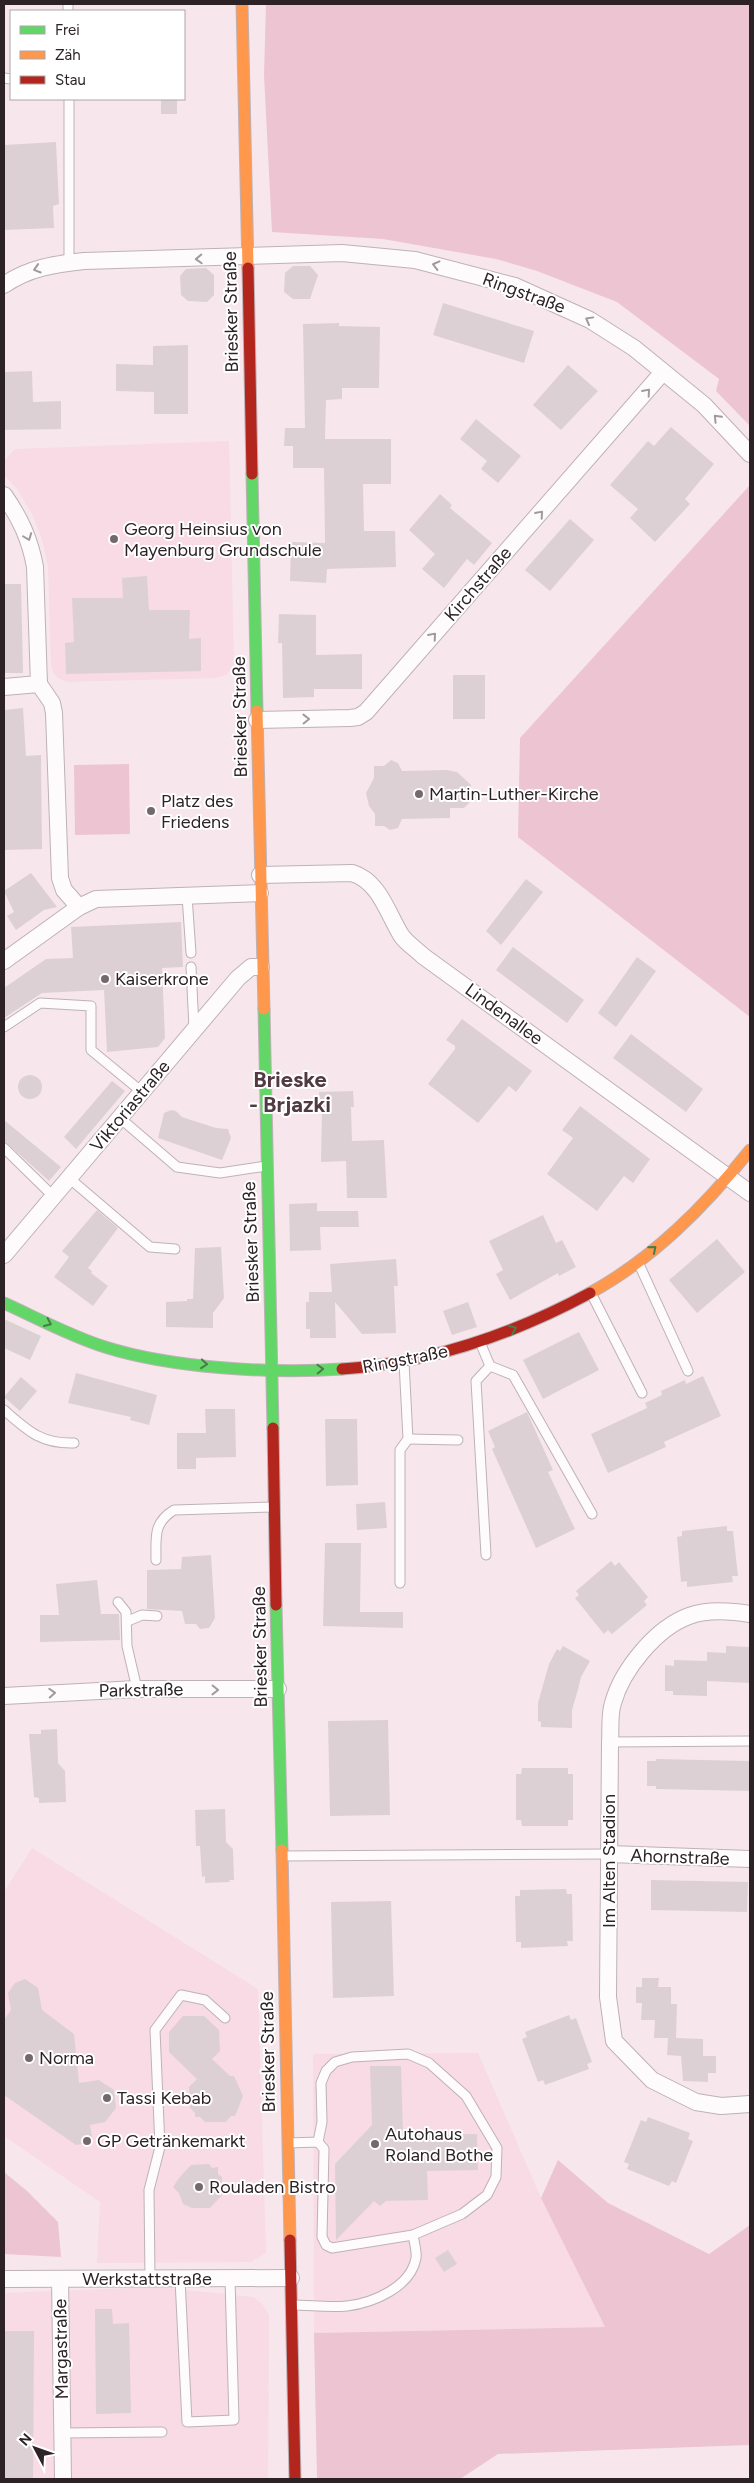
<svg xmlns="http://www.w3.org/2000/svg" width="754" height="2483" font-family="Figtree,sans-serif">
  <rect width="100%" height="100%" fill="#f7e7ec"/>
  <!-- built -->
  <g fill="#f8dbe4">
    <path d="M229,441L234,664L231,670L226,675L215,678L67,682L58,678L54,674L51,665L48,566L42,539L32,514L18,490L4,475V461L15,449Z"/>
    <path d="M32,1848L258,1989L266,2253L251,2262L97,2263L100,2202L4,2136V1892Z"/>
    <path d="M478,2053L541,2198L605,2327L314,2333L313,2054Z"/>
    <path d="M157,2287L253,2297L262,2304L269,2315L268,2479H4V2293Z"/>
  </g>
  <!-- green -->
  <g fill="#edc4d2">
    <path d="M266,4H750V426L716,391L719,379L617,302L537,271L496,259L383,239L272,232L264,75Z"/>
    <path d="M750,485V1017L518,837L520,738Z"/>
    <path d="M129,764L130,834L75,835L74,765Z"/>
    <path d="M558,2160L608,2203L709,2254L750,2225V2445L498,2454L460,2479H317L314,2333L605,2327L541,2198Z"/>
    <path d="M4,2172L27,2191L58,2222L61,2257L4,2254Z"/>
  </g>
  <!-- building -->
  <g fill="#ddd0d4">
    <rect x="161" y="99" width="16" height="15"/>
    <path d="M56,142L59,204L53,206L54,228L4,230V145Z"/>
    <path d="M293,266H310L318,275L310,299H293L284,292L285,273Z"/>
    <path d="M206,268L214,275V295L207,302L188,301L181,295L180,276L186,269Z"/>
    <path d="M443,303L534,331L524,363L433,335Z"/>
    <path d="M339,323V326L380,327L379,388H342V399L326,400L325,439H391V484H363L364,531H395L396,567L327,569L326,583L290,581L291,542L325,543L324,468H293V446H284L285,428H305L303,324Z"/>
    <path d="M188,345V414H154V392L116,391V364L153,365V346Z"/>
    <path d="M568,365L598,391L561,430L533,405Z"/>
    <path d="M32,371L33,402L61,401V429L4,430V372Z"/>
    <path d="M476,419L521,456L498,483L481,469L487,461L460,439Z"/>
    <path d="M671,427L714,464L685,499L690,504L655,542L630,518L638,509L610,485L648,441L654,446Z"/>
    <path d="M440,494L452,505L450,508L492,543L474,565L467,559L444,588L422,569L435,554L409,530Z"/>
    <path d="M570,519L594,540L550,591L525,570Z"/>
    <path d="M147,576L149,610H190L189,639L201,638V671L66,674L65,643L74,642L72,598H123L122,578Z"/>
    <path d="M4,584H21L23,673H4Z"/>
    <path d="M279,614L316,615V655L362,654V689H314V697L283,698L282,643H278Z"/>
    <rect x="453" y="675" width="32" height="44"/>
    <path d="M23,708L26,756L41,755L42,849L4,850V710Z"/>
    <path d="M391,760L398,763L402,771L447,770L457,772L471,785V801L464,808H450V818L402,819L398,828L390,830L384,826H375V814L369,806L366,793L374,778V766H384Z"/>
    <path d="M31,873L57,907L44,910L16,930L7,916L14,912L4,891Z"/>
    <path d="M526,879L543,892L501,945L486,931Z"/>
    <path d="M181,922L183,967L162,968L165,1038L158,1047L107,1052L104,990L42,993L4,1018V988L46,959L73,958L71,927Z"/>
    <path d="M513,947L584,1000L567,1023L496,970Z"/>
    <path d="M637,957L656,971L616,1027L598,1013Z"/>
    <path d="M462,1019L532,1071L516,1092L509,1086L478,1123L428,1084L455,1049V1046L446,1040Z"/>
    <path d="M631,1034L703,1089L686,1112L613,1058Z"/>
    <circle cx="30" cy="1087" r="12"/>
    <path d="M112,1081L125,1091L76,1149L64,1137Z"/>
    <path d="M353,1091L354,1107H351L352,1141L384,1140L387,1198H347L346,1161L321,1162L322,1108H320L319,1092Z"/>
    <path d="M580,1106L650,1159L633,1183L624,1176L597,1211L547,1174L573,1138L562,1130Z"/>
    <path d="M171,1110L176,1111L182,1117L216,1128L228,1129L231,1138L222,1160L158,1138L164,1113Z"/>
    <path d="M4,1120L61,1167L49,1181L8,1144L4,1142Z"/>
    <path d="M317,1203V1211H358L359,1227H320L321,1250L290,1251L289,1204Z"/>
    <path d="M97,1210L118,1228L88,1268L92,1271L91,1273L108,1286L93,1306L54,1277L69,1257L62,1251Z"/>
    <path d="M543,1215L556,1243L562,1240L576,1267L559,1276L558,1273L510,1300L496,1274L503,1270L489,1241Z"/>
    <path d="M717,1239L745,1272L697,1313L669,1280Z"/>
    <path d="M221,1247L224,1298L213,1313V1328L166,1327V1302L187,1301V1299H193L195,1248Z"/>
    <path d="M396,1259L398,1286H394L396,1333L362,1334L335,1302L336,1338H310V1329H306V1302H309V1292H332L330,1264Z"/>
    <path d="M468,1302L477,1327L452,1335L443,1311Z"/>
    <path d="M4,1319L41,1336L30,1360L4,1348Z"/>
    <path d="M579,1332L599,1370L543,1399L523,1360Z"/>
    <path d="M76,1373L157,1395L149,1425L130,1420L131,1417L68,1403Z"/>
    <path d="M703,1376L721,1416L664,1442L666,1447L608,1473L591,1434L647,1408L645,1403L662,1395L661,1391L685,1380L686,1384Z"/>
    <path d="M21,1377L37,1391L20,1411L4,1397Z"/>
    <path d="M205,1409H235L236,1457L196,1458V1469H177V1433H206Z"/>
    <path d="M527,1412L553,1470L548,1472L575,1529L536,1548L492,1449L495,1447L488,1431Z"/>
    <path d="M325,1419H357L358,1485L326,1486Z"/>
    <path d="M385,1502L387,1528L357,1530L356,1504Z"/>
    <path d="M727,1526V1531H733L738,1576H732L733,1582L687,1587V1581L681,1582L677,1537L682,1536V1531Z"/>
    <path d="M325,1543H361L360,1612H403V1628L323,1626Z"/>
    <path d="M211,1555L215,1618L209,1628L200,1629L196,1624H185L182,1611L147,1609V1570L181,1569L182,1557Z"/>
    <path d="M611,1561L615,1566L619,1562L648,1597L644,1601L647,1605L612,1634L608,1630L604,1634L575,1598L579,1595L576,1591Z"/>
    <path d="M97,1580L101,1614H119L120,1640L40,1642V1615H59L56,1584Z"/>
    <path d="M563,1646L590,1661L581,1677L577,1693L572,1710V1728L541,1727V1722L538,1721V1703L549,1664L557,1649L560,1651Z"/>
    <path d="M726,1646L750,1647V1683L707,1681V1696L673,1695V1691H665V1665L674,1666V1660L707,1661V1652L726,1653Z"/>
    <path d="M388,1720L390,1815L330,1816L328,1721Z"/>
    <path d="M57,1729L58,1763L65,1771L66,1802L39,1803V1798L34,1797L29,1734H41V1730Z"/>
    <path d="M656,1759L750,1761V1791L656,1789V1786H647V1761H656Z"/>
    <path d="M522,1768H568V1774H573V1820H568V1826H522L521,1820H516V1774H521Z"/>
    <path d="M225,1809L226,1842L233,1849L234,1880H229L230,1882L205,1883V1876L202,1877L200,1846H196L195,1810Z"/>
    <path d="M651,1880L748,1882L747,1912L651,1910Z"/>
    <path d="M566,1889L567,1894H572L573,1941H567L568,1946L521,1948V1942H516L515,1896H520V1890Z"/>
    <path d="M391,1901L394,1996L333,1998L331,1902Z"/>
    <path d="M642,1978H659L658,1987H671V2004H677L676,2038L703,2039V2056H716V2073H708V2082L683,2081L681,2056L667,2055L668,2038H654L655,2020H641L642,2003H636V1987H642Z"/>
    <path d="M25,1979L38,1988L42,2010L74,2034L79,2083L99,2080L114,2090L116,2108L105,2122L90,2125L93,2142L76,2145L4,2095V2020L11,2010L8,1993L15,1983Z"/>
    <path d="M569,2015L571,2020L576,2018L592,2062L587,2064L589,2069L545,2085L543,2080L538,2082L522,2039L527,2037L525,2032Z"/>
    <path d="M183,2016H204L219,2030L220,2051L212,2059L230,2076H234L243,2096L235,2116H231L226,2122H205L200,2117H195V2113L190,2108L189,2087L197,2079L169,2052V2032Z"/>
    <path d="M370,2066H401L403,2135L477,2134L478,2170L427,2171L428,2200L386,2201L380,2206L374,2201L336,2240L335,2164L372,2125Z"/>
    <path d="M648,2117L690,2133L688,2139L693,2141L676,2183L672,2181L669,2186L627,2169L629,2164L624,2162L641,2120L646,2122Z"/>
    <path d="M209,2164L212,2168L218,2167V2174L222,2177V2195L210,2208H192L183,2204L179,2193L173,2187L179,2178L191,2165Z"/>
    <path d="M448,2250L457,2264L444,2272L435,2258Z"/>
    <path d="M95,2309H112L113,2324L129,2323L131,2413L96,2414Z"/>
    <path d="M4,2331H34L33,2479H4Z"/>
  </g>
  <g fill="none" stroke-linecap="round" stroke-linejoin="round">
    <defs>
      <g id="lane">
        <path d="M68,4V11"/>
        <path d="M4,78L11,79"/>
        <path d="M69,263V99"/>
        <path d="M187,896L191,953"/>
        <path d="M191,967L194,1028"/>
        <path d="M4,1027L40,1003L91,1006V1050L142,1092"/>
        <path d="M120,1118L177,1167L220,1173L266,1166"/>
        <path d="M4,1148L53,1196"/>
        <path d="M69,1178L150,1247L175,1249"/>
        <path d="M638,1262L688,1371"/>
        <path d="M591,1293L642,1393"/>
        <path d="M480,1342L490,1366"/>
        <path d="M4,1410C28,1431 41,1444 74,1443"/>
        <path d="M408,1439L458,1440"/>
        <path d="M486,1555L476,1381L490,1366L513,1375L592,1514"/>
        <path d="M156,1560C156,1537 153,1523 174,1510L272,1507"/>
        <path d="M400,1583V1450L408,1439L404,1362"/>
        <path d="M118,1602L126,1612L127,1646L137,1689"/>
        <path d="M128,1621L142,1615L157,1616"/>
        <path d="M610,1742L750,1741"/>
        <path d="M282,1856L609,1854"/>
        <path d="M288,2143L318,2142L324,2149L322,2237L326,2245L332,2248L413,2235L462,2214L487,2195L496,2177L497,2148L466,2096L429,2063L408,2054L352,2057L335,2062L326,2071L321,2083L322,2122L318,2142"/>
        <path d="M180,2279L187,2422L234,2420L230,2279"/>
        <path d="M150,2280L149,2190L160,2147L155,2030L181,1995L205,2000L225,2018"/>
        <path d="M292,2305C310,2305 329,2308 347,2306C373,2303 411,2287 416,2258C417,2251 414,2242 413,2235"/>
        <path d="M62,2433L162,2432"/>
      </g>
      <g id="street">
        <path d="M4,285C28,268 55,264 84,261L342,253L415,260L515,286L590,320L634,348L704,405L750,454"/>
        <path d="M4,495C20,518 30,539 35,567L39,684"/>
        <path d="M39,684L52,703L54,713L60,878L64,890L79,907"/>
        <path d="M4,687L39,684"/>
        <path d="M257,720L350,718L358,717L366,712L663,372"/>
        <path d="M260,875L352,873C379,881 387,912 401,935C406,943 416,949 423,956L750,1193"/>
        <path d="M4,961L79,907L96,899L260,893"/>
        <path d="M4,1255L238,978L251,967H261"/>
        <path d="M750,1614C731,1611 708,1609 689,1616C656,1628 622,1670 613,1703C609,1715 611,1730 610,1742L608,1997L614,2041L652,2080L696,2102L721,2106L750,2104"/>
        <path d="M4,1696L137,1689H278"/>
        <path d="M609,1854L750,1859"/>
        <path d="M4,2279L291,2278"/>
        <path d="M60,2279L63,2479"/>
      </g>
      <g id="fast">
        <path d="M252,474L257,711"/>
        <path d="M264,1009L273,1428"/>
        <path d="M4,1303C37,1318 70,1336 105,1347C171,1368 273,1374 342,1369"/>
        <path d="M276,1605L282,1850"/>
      </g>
      <g id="slow">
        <path d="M242,4L248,268"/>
        <path d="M257,711L264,1009"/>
        <path d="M590,1293C654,1258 705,1206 750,1150"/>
        <path d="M282,1850L290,2240"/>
      </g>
      <g id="jam">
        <path d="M248,268L252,474"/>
        <path d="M342,1369C431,1363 512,1335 590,1293"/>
        <path d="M273,1428L276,1605"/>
        <path d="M290,2240L295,2479"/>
      </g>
    </defs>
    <!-- lane casing -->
    <use href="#lane" stroke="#beb2b6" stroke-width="11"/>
    <!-- street casing -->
    <use href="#street" stroke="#beb2b6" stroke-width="18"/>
    <!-- fast casing -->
    <use href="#fast" stroke="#beb2b6" stroke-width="13"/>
    <!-- slow casing -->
    <use href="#slow" stroke="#beb2b6" stroke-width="13"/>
    <!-- jam casing -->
    <use href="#jam" stroke="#beb2b6" stroke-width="13"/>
    <!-- lane -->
    <use href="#lane" stroke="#fefbfc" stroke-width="9"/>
    <!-- street -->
    <use href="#street" stroke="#fefbfc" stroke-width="16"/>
    <!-- fast -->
    <use href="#fast" stroke="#63d668" stroke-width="11"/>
    <!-- slow -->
    <use href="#slow" stroke="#ff974d" stroke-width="11"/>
    <!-- jam -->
    <use href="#jam" stroke="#b3261e" stroke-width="11"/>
  </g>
  <!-- one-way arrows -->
  <defs><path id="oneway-chevron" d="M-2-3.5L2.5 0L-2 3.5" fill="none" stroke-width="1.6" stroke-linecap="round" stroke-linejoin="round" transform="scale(1.25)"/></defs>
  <g stroke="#a09a9c">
    <use href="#oneway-chevron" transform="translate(199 259) rotate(178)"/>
    <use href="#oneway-chevron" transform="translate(436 265) rotate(-166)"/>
    <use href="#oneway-chevron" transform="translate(37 269) rotate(163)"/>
    <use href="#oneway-chevron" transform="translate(589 320) rotate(-151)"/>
    <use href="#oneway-chevron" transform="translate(647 392) rotate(-49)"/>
    <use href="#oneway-chevron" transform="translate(717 418) rotate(-134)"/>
    <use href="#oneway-chevron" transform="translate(540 514) rotate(-49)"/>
    <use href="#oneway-chevron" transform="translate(28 537) rotate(69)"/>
    <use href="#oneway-chevron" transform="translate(433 636) rotate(-49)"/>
    <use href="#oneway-chevron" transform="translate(306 719) rotate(-1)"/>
    <use href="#oneway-chevron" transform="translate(215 1690) rotate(1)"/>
    <use href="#oneway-chevron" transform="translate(52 1693) rotate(-3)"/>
  </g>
  <g stroke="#487c47">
    <use href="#oneway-chevron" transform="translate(653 1249) rotate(-40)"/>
    <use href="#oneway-chevron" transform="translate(48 1323) rotate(25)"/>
    <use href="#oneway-chevron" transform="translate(513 1329) rotate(-23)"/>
    <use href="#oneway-chevron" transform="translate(204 1364) rotate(5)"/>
    <use href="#oneway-chevron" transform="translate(320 1369) rotate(-2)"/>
  </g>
  <!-- markers -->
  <g fill="#74686b" stroke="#fff" stroke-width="2">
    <circle cx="114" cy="539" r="5"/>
    <circle cx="419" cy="794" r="5"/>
    <circle cx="151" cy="811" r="5"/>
    <circle cx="105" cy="979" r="5"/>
    <circle cx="29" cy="2058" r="5"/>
    <circle cx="107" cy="2098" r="5"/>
    <circle cx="87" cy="2141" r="5"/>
    <circle cx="375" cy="2144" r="5"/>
    <circle cx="199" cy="2187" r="5"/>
  </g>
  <g text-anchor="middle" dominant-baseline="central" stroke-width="4" stroke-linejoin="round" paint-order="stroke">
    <!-- street labels -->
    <g font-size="18" fill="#2d2326" stroke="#fff">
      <text transform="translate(524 293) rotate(20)">Ringstraße</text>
      <text transform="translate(231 312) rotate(-91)">Briesker Straße</text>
      <text transform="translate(478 584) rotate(-49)">Kirchstraße</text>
      <text transform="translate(240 717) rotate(-91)">Briesker Straße</text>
      <text transform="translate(504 1014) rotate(36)">Lindenallee</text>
      <text transform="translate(130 1106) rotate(-50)">Viktoriastraße</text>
      <text transform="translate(251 1242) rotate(-92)">Briesker Straße</text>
      <text transform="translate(405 1359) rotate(-11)">Ringstraße</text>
      <text transform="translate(260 1647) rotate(-91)">Briesker Straße</text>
      <text transform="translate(141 1690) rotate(-1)">Parkstraße</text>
      <text transform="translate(680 1857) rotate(2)">Ahornstraße</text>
      <text transform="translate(609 1861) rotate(-90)">Im Alten Stadion</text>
      <text transform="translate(268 2052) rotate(-91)">Briesker Straße</text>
      <text x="147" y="2279">Werkstattstraße</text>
      <text transform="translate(61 2349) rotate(-91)">Margastraße</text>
    </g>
    <!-- poi labels -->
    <g font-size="18" fill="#2d2326" stroke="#fff" text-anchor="start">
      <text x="124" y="529">Georg Heinsius von<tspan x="124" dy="21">Mayenburg Grundschule</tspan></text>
      <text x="429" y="794">Martin-Luther-Kirche</text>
      <text x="161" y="801">Platz des<tspan x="161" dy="21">Friedens</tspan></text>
      <text x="115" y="979">Kaiserkrone</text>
      <text x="39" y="2058">Norma</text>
      <text x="117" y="2098">Tassi Kebab</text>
      <text x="385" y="2134">Autohaus<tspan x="385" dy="21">Roland Bothe</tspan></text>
      <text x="97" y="2141">GP Getränkemarkt</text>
      <text x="209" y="2187">Rouladen Bistro</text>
    </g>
    <!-- district labels -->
    <g font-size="22" font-weight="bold" fill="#513a42" stroke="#fff">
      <text x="290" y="1079">Brieske<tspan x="290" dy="25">- Brjazki</tspan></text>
    </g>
  </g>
  <!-- border -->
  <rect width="754" height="2483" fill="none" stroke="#2d2326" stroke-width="10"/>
  <!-- legend -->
  <rect x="10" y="10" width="175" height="90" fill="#ffffff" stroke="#aba7a8"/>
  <rect x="20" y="26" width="25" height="8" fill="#63d668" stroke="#aba7a8"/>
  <text x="55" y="35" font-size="15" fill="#2d2326">Frei</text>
  <rect x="20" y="51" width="25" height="8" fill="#ff974d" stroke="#aba7a8"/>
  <text x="55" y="60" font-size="15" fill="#2d2326">Zäh</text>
  <rect x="20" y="76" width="25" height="8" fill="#b3261e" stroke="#aba7a8"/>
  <text x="55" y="85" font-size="15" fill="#2d2326">Stau</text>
  <!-- north arrow -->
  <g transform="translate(35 2448) rotate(311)" stroke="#ffffff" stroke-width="4" paint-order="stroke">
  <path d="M0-4L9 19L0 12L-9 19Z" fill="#2d2326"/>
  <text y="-8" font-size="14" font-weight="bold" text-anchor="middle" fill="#2d2326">N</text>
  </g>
</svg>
